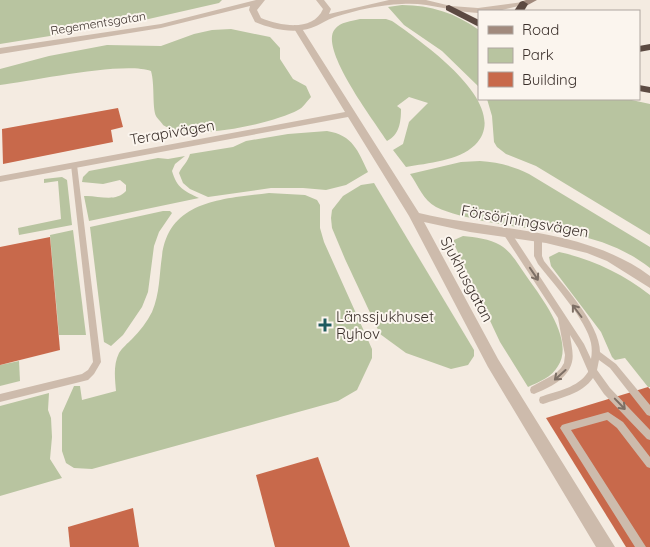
<svg xmlns="http://www.w3.org/2000/svg" width="650" height="547" font-family="Quicksand,sans-serif">
  <rect width="100%" height="100%" fill="#f4ebe1"/>
  <!-- green -->
  <g fill="#b8c4a0">
    <path d="M0,0H222L219,3L131,23L0,44Z"/>
    <path d="M402,5C431,5 455,13 479,30V87L442,51L404,25L388,7Z"/>
    <path d="M360,19H386L392,21C419,40 515,105 475,145C458,161 428,163 406,167L393,150L403,144L409,122L428,103L409,97L397,106L401,109C401,123 399,135 387,141C375,122 318,48 335,29C340,22 352,21 360,19Z"/>
    <path d="M231,29L270,37L280,48V59L293,79L306,86L311,97C307,101 303,108 298,110C272,124 189,142 163,125C162,123 157,118 156,116C152,107 155,85 151,71C123,61 34,81 0,85V69L49,56L107,45L161,46L194,34L212,30Z"/>
    <path d="M487,99H627L650,104V235L536,166L506,154L497,147L494,142L492,116Z"/>
    <path d="M327,131C353,135 358,151 368,172L346,185L326,190L303,188H271L208,197L190,189L183,183L179,173C182,166 188,162 190,154L233,147L246,141L288,134Z"/>
    <path d="M185,156L175,164L172,171C177,188 184,191 199,198L89,221L84,196C98,195 115,203 126,191V185L120,180L103,184L82,182L83,177L89,171L158,158L168,159Z"/>
    <path d="M480,161C498,162 513,166 529,174L650,247V268C597,227 545,234 483,221C468,217 450,214 436,207C423,200 418,185 410,174L461,162Z"/>
    <path d="M62,177L67,180L72,225L19,235L18,228L61,219L58,181L44,183V179Z"/>
    <path d="M374,183L474,350V356L468,365L451,369L406,353L380,334L345,259L332,228L331,218L332,210L343,196L361,185Z"/>
    <path d="M269,193L305,195L317,200L320,205V228L324,242L372,349V358L357,390L338,401L92,469L74,468L66,463L62,451V413L74,386H80L82,400L116,391C115,379 113,365 119,353C122,348 128,343 132,339C140,331 147,322 152,312C160,293 159,276 162,256C169,200 223,199 269,193Z"/>
    <path d="M163,211H170L172,213L159,232L154,246L148,292L142,307L123,335L111,346L104,342L90,227Z"/>
    <path d="M73,230L86,335H59L50,235Z"/>
    <path d="M463,236C475,237 490,239 500,245C512,252 519,266 527,277C541,297 575,340 558,366C552,377 539,382 528,387L500,342L454,244V240Z"/>
    <path d="M559,252C592,259 623,274 650,295V387H648L625,358L615,360L612,357L601,332L551,266L549,257Z"/>
    <path d="M19,361L20,381L0,386V365Z"/>
    <path d="M49,393L48,410L51,418L52,437L50,459L62,478L0,496V406Z"/>
  </g>
  <!-- building -->
  <g fill="#c8694b">
    <path d="M118,108L123,127L111,130L113,142L3,164L2,129Z"/>
    <path d="M50,237L60,350L0,365V247Z"/>
    <path d="M648,387L650,389V547H626L546,418Z"/>
    <path d="M318,457L350,547H275L256,475Z"/>
    <path d="M133,508L139,547H70L68,527Z"/>
  </g>
  <g fill="none" stroke-linecap="round" stroke-linejoin="round">
    <!-- service -->
    <g fill="#cdbbac" fill-rule="evenodd">
      <path d="M74,163L77,165L101,362L94,374L88,380L0,402V394L82,374L88,370L93,362L71,165Z"/>
      <path d="M504,231H510L584,344L591,359C592,354 592,348 591,343C587,321 553,283 538,264L534,256V238L538,236H541L542,238V256L544,261C561,283 600,323 600,352L616,364L650,405V416L647,415L610,368L599,360L597,370L610,388L650,430V440L647,439L604,394L593,378C582,394 560,398 543,404L540,403L539,400L540,397C557,391 578,388 588,372V371L578,348L570,335C571,344 574,354 572,362C568,379 549,388 534,394L531,393L530,390L531,387L555,374L561,368L564,363L565,355L563,345L558,318L504,235L503,233Z"/>
      <path d="M608,412L623,422L650,457V468L647,467L617,428L607,420L571,430L646,547H635L560,428L562,425L565,424Z"/>
    </g>
    <!-- minor -->
    <path fill="#cdbbac" fill-rule="evenodd" d="M294,25L301,27L419,213C495,231 586,228 650,276V288L607,261L587,253L546,243L470,232L424,222L498,359L615,547H596L488,367L409,216L348,117L0,182V176L345,112L293,27Z"/>
    <!-- tertiary -->
    <path fill="#cdbbac" fill-rule="evenodd" d="M256,0H265L257,10L261,18C281,26 313,32 323,9L316,0H324L331,9L329,14L389,0H426L451,6L478,8L523,2L527,4L498,11H479L478,13C452,12 428,2 402,4C379,5 357,10 335,17C326,20 320,25 311,28C293,34 272,29 255,22L249,10L250,6L161,28L0,54V48L161,24Z"/>
    <!-- secondary -->
    <path fill="#a18a7d" fill-rule="evenodd" d="M526,0H537L526,6H520V2Z"/>
    <!-- motorway -->
    <g fill="#5c4a42" fill-rule="evenodd">
      <path d="M523,1L528,4L524,11H514L520,2Z"/>
      <path d="M449,5L479,20V27L446,10V6Z"/>
      <path d="M650,44V50L639,52V46Z"/>
      <path d="M639,85L650,87V93L639,91Z"/>
    </g>
  </g>
  <!-- one-way arrows -->
  <defs><path id="oneway-shaft" d="M-6 0H5M1.5-3L5.5 0L1.5 3" fill="none" stroke-width="1.6" stroke-linecap="round" stroke-linejoin="round" transform="scale(1.25)"/></defs>
  <g stroke="#7d6f65">
    <use href="#oneway-shaft" transform="translate(534 274) rotate(56)"/>
    <use href="#oneway-shaft" transform="translate(577 311) rotate(-127)"/>
    <use href="#oneway-shaft" transform="translate(560 375) rotate(138)"/>
    <use href="#oneway-shaft" transform="translate(620 404) rotate(46)"/>
  </g>
  <!-- markers -->
  <path fill="#1f5a5e" stroke="#fbf5ee" stroke-width="2" d="M322.5 317.5h5v5h5v5h-5v5h-5v-5h-5v-5h5z"/>
  <g text-anchor="middle" dominant-baseline="central" stroke-width="4" stroke-linejoin="round" paint-order="stroke">
    <!-- far-street labels -->
    <g font-size="12" fill="#3b302b" stroke="#fbf5ee">
      <text transform="translate(98 23) rotate(-9)">Regementsgatan</text>
    </g>
    <!-- street labels -->
    <g font-size="15" fill="#3b302b" stroke="#fbf5ee">
      <text transform="translate(172 132) rotate(-10)">Terapivägen</text>
      <text transform="translate(525 221) rotate(10)">Försörjningsvägen</text>
      <text transform="translate(467 279) rotate(62)">Sjukhusgatan</text>
    </g>
    <!-- poi labels -->
    <g font-size="15" fill="#3b302b" stroke="#fbf5ee" text-anchor="start">
      <text x="336" y="316">Länssjukhuset<tspan x="336" dy="17">Ryhov</tspan></text>
    </g>
  </g>
  <!-- legend -->
  <rect x="478" y="10" width="162" height="90" fill="#fbf5ee" stroke="#aea6a0"/>
  <rect x="488" y="26" width="25" height="8" fill="#a18a7d" stroke="#aea6a0"/>
  <text x="522" y="35" font-size="15" fill="#3b302b">Road</text>
  <rect x="488" y="48" width="25" height="15" fill="#b8c4a0" stroke="#aea6a0"/>
  <text x="522" y="60" font-size="15" fill="#3b302b">Park</text>
  <rect x="488" y="72" width="25" height="15" fill="#c8694b" stroke="#aea6a0"/>
  <text x="522" y="85" font-size="15" fill="#3b302b">Building</text>
</svg>
